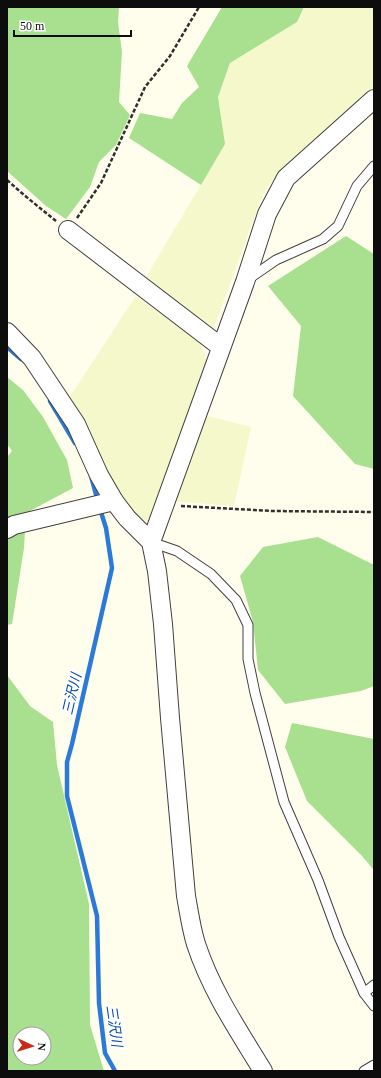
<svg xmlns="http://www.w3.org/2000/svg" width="381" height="1078" font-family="'Times New Roman','Noto Sans JP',serif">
  <rect width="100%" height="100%" fill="#fffeed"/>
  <!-- farmland -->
  <g fill="#f5f8ca">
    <path d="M304,7H374V90L277,174L263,194L215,325L210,330L143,282L225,144L218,97L230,63L297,22Z"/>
    <path d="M136,296L200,343L207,361L153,520L142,522L118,493L83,420L69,398Z"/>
    <path d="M200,414L251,427L234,506L170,501Z"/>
  </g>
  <!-- forest -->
  <g fill="#a8e090" fill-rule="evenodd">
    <path d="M7,7H119L118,22L122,52L119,102L130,115L116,145L99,162L90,187L66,219L46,206L7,171Z"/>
    <path d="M222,7H304L297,22L230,63L218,97L225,144L201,185L129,138L140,113L172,119L182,103L199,87L187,66Z"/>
    <path d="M346,236L374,254V469L355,464L293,396L301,326L268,286Z"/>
    <path d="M7,377L23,390L43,417L67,460L73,488L26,513L24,548L12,624L7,625V457L12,451L7,444Z"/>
    <path d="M318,537L374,565V686L361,691L285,704L258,670L253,622L240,576L263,547Z"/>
    <path d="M7,675L30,706L53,722L57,765L89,904L90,1025L104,1071H7ZM20,1034H44V1058H20Z"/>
    <path d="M292,723L374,739V870L362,856L307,801L285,747Z"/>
  </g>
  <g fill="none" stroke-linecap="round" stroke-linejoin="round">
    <!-- stream -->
    <g stroke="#2b7ada" stroke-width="4.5">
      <path d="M7,347L21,359"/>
      <path d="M50,401L75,443"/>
      <path d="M91,476L98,502"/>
      <path d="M100,509L106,528L112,568L72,744L67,762V796L97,916L99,1003L105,1053L115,1071"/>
    </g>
    <defs>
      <g id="service">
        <path d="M247,280L276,260L323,239L338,226L357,186L374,166"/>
        <path d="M151,542L177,551L211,574L236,600L248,625V659L255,693L284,802L318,880L339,937L364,993L374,1006"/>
        <path d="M364,993L374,985"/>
        <path d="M364,1071L374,1065"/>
      </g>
      <g id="minor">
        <path d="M68,230L221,347"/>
        <path d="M7,332L32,358L76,424L99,475L114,501L127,518L151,542L157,571L163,624L170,718L186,896C189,912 191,928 196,944C211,990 238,1030 263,1071"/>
        <path d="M7,529L14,525L114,501"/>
        <path d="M151,542L245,282L267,214L286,178L374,99"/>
      </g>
    </defs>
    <!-- service casing -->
    <use href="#service" stroke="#404040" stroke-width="11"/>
    <!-- minor casing -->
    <use href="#minor" stroke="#404040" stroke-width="20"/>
    <!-- path -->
    <g stroke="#2f2f2f" stroke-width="2.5" stroke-dasharray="4 2" stroke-linecap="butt">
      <path d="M7,180L24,195L56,221"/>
      <path d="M77,218L101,183L145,87L170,56L199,7"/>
      <path d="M181,506L272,511L374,512"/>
    </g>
    <!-- service -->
    <use href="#service" stroke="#fff" stroke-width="9"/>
    <!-- minor -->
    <use href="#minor" stroke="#fff" stroke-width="18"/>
  </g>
  <g text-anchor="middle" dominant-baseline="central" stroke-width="4" stroke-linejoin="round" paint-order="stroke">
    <!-- water labels -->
    <g font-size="14" font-style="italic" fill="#0a4cab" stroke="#fff">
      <text transform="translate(72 694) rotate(-77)">三沢川</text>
      <text transform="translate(114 1026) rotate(82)">三沢川</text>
    </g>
  </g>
  <!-- border -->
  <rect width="381" height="1078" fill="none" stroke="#0d0d0d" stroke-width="16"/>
  <!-- north arrow -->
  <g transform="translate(32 1046) rotate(94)"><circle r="19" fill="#ffffff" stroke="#9e9e9e"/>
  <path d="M0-3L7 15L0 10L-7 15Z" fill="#ca2a17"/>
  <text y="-6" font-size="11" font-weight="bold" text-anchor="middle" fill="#0d0d0d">N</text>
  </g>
  <!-- scale -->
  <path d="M14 30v6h117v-6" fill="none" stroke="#0d0d0d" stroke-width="2"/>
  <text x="20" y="30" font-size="12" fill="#0d0d0d" stroke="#ffffff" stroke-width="3" paint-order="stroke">50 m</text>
</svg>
